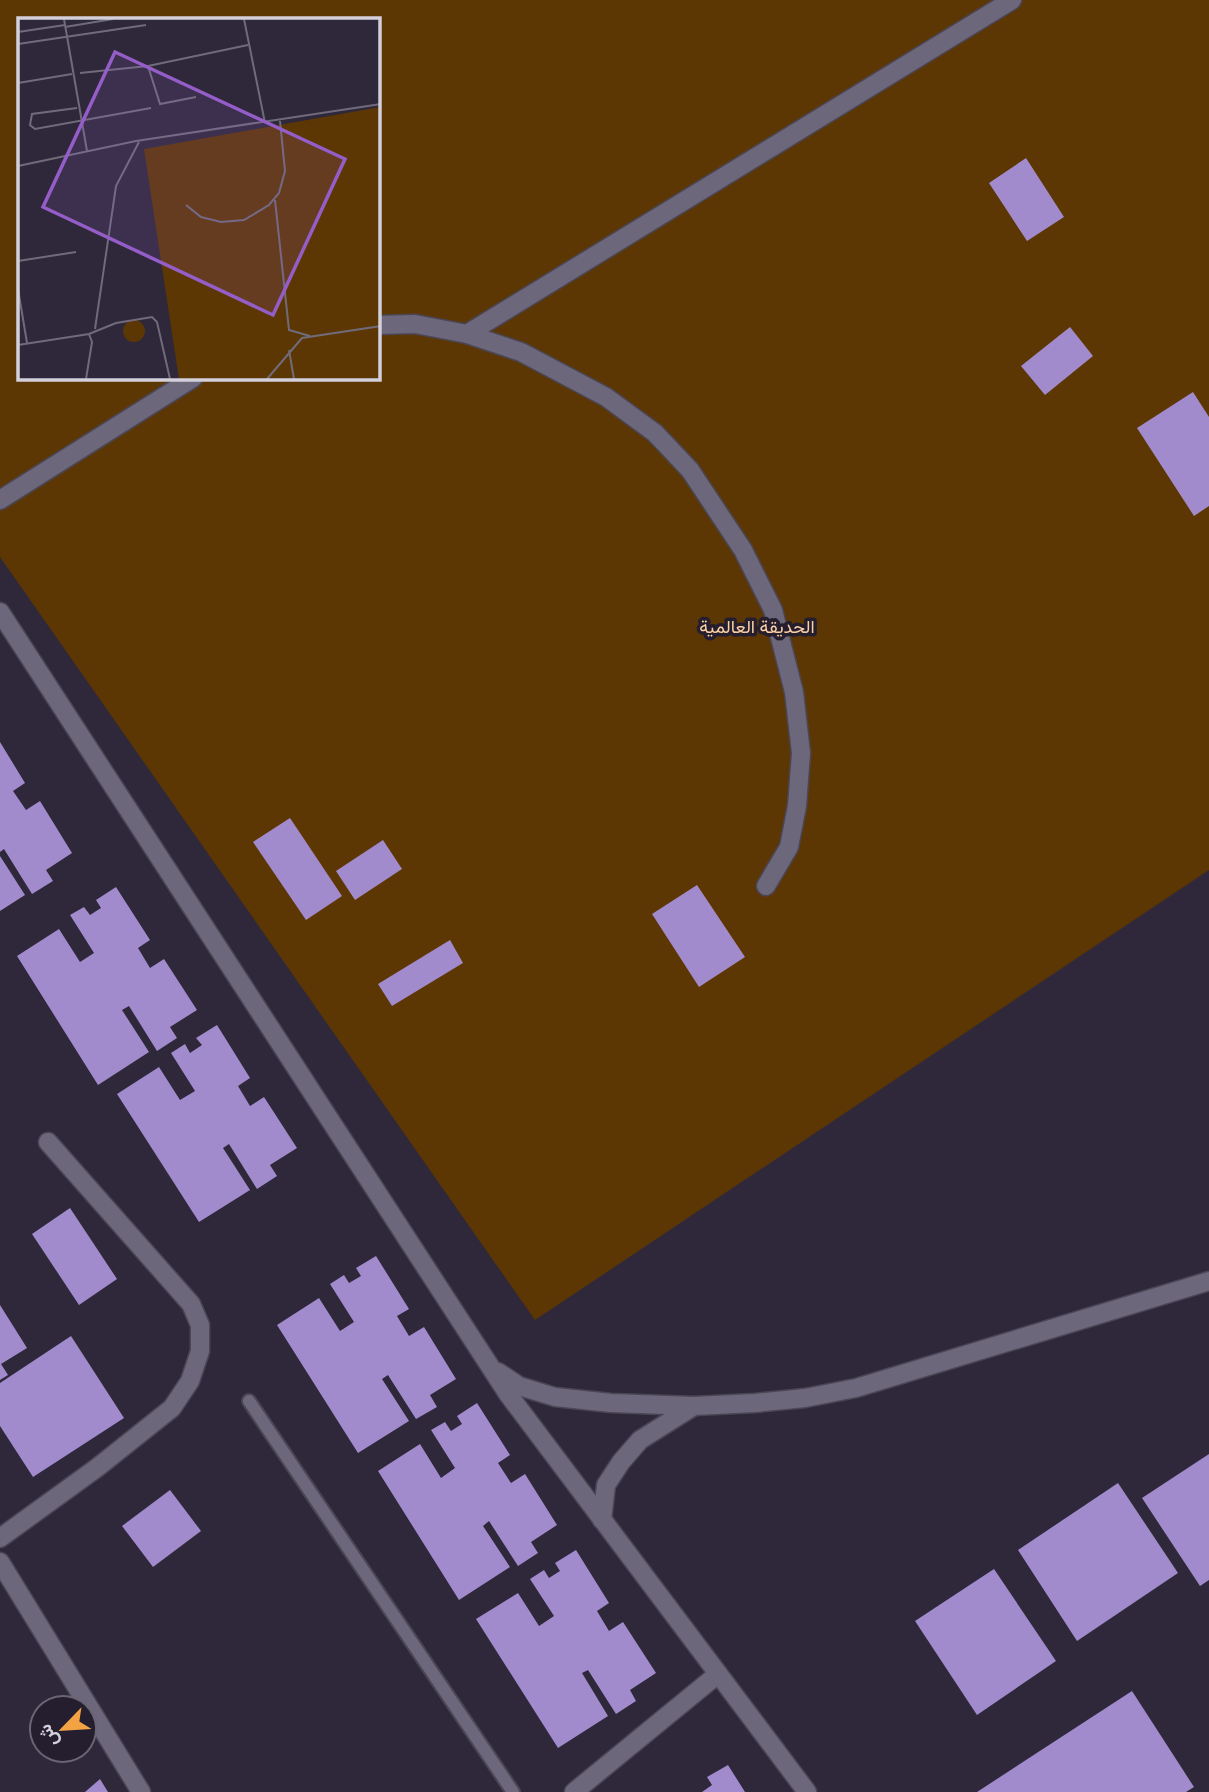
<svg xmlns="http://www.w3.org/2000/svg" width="1209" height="1792" font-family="Raleway,Vazirmatn,sans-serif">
  <rect width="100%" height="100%" fill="#2e283a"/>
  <!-- green -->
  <path fill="#5d3703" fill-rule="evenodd" d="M0,0H1209V870L535,1320L0,557ZM19,19H378V378H19Z"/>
  <!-- building -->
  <g fill="#a18bcd">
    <path d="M1026,158L1064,217L1027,241L989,183Z"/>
    <path d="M1070,327L1093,356L1045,395L1021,366Z"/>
    <path d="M1193,392L1209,417V506L1194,516L1137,428Z"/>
    <path d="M0,742L25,783L13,791L26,810L40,801L72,853L46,870L53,881L32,894L4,849L0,852Z"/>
    <path d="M290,818L342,896L306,920L253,842Z"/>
    <path d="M383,840L402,869L355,900L336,871Z"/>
    <path d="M0,856L25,895L0,911Z"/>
    <path d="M697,885L745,957L699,987L652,914Z"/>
    <path d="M116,887L150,940L138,948L150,968L164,959L197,1010L170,1027L177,1038L157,1051L129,1006L122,1010L149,1052L98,1085L17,956L59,929L80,962L94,953L70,915L84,907L90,915L101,908L96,900Z"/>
    <path d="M450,940L463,963L392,1006L378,984Z"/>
    <path d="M217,1025L250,1078L238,1086L250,1106L264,1097L297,1148L270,1165L277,1176L257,1189L229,1144L223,1148L250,1190L199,1222L117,1094L159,1067L180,1100L195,1091L171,1053L185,1044L190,1053L202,1045L196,1038Z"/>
    <path d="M70,1208L117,1279L79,1305L32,1234Z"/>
    <path d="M376,1256L409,1309L397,1316L409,1336L424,1327L456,1379L430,1395L437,1407L416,1419L388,1375L382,1379L409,1421L358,1453L277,1325L319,1298L340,1331L354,1322L330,1284L344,1275L349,1283L361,1276L356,1268Z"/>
    <path d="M0,1305L27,1348L1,1364L8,1375L0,1380Z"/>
    <path d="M71,1336L124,1418L33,1477L0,1426V1383Z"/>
    <path d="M477,1403L510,1455L498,1463L511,1483L525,1474L557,1525L531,1542L538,1553L518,1566L489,1521L483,1526L510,1567L459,1600L378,1471L420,1444L441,1478L455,1468L431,1430L445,1422L451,1431L462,1424L457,1416Z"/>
    <path d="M1209,1454V1580L1200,1586L1142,1498Z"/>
    <path d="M1118,1483L1178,1573L1077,1641L1018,1550Z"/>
    <path d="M170,1490L201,1531L153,1567L122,1526Z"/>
    <path d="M576,1550L609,1603L597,1611L609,1631L623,1622L656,1673L630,1690L636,1701L616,1714L588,1670L582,1673L608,1716L558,1748L476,1619L518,1593L539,1626L554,1616L530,1579L544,1570L549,1578L560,1571L555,1563Z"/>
    <path d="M994,1569L1056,1661L977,1715L915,1621Z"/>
    <path d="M1132,1691L1194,1787L1186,1792H977Z"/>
    <path d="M728,1765L745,1792H702L712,1785L707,1777Z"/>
    <path d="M100,1779L108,1792H85Z"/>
  </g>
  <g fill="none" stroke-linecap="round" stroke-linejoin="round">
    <defs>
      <path id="lane" d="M249,1401L513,1792"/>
      <g id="street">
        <path d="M378,325L415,324L467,334L521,352L606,397L655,433L690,470L743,550L773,610L794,692L801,753L797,806L789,847L766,886"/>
        <path d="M467,334L1012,0"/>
        <path d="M0,500L193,378"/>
        <path d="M0,612L508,1394L807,1792"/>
        <path d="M498,1372L519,1386L555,1397L611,1403L694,1406L755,1403L805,1398L856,1388L1209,1281"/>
        <path d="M602,1520L606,1485L621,1462L640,1440L694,1406"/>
        <path d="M0,1538L98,1467L172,1408L190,1381L200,1351V1325L191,1304L48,1142"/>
        <path d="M0,1562L141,1792"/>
        <path d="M574,1792L718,1674"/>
      </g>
    </defs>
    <!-- lane casing -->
    <use href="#lane" stroke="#4b4655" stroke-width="16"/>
    <!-- street casing -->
    <use href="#street" stroke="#4b4655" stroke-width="21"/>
    <!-- lane -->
    <use href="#lane" stroke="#6d677b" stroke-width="12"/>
    <!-- street -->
    <use href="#street" stroke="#6d677b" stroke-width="18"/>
  </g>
  <g text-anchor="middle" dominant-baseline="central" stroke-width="7" stroke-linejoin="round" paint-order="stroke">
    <!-- park labels -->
    <g font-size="18" fill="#fcd0a3" stroke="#241e2f">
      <text x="757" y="626">الحديقة العالمية</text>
    </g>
  </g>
  <!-- overview -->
  <g transform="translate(18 18)">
    <rect width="362" height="362" fill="#2e283a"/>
    <path d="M362,89V361H161L126,131ZM105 313a11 11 0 1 1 22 0a11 11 0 1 1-22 0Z" fill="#5d3703"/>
    <path fill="none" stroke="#706b7b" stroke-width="2" d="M46,1L69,133M226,1L247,105M47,9L95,1M0,14L47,7M0,26L128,7M62,55L130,48M0,65L54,56M178,79L142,86L130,48L230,27M59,90L14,96L12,107L17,111L133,90M0,148L118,123L363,86M257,182L271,312L292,318M168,187L183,199L203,204L226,202L251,187L261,175L267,153L262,103M0,243L58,234M0,271L9,325M77,311L98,168L121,124M0,327L71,316L98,305L134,299L139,304L152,361M271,332L276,361M68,361L74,324L71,316M249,361L284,320L363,308"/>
    <path fill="#955dc8" fill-opacity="0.15" stroke="#955dc8" stroke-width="3.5" d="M97,34L327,141L255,297L25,189Z"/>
    <rect width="362" height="362" fill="none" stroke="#d3d0dc" stroke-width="3.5"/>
  </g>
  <!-- north arrow -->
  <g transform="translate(63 1729) rotate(245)"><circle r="33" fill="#241e2f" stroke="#6a6574" stroke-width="2"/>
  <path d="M0-5L12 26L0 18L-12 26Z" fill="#f4a344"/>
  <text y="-10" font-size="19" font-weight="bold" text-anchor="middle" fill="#d3d0dc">ش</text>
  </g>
</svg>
